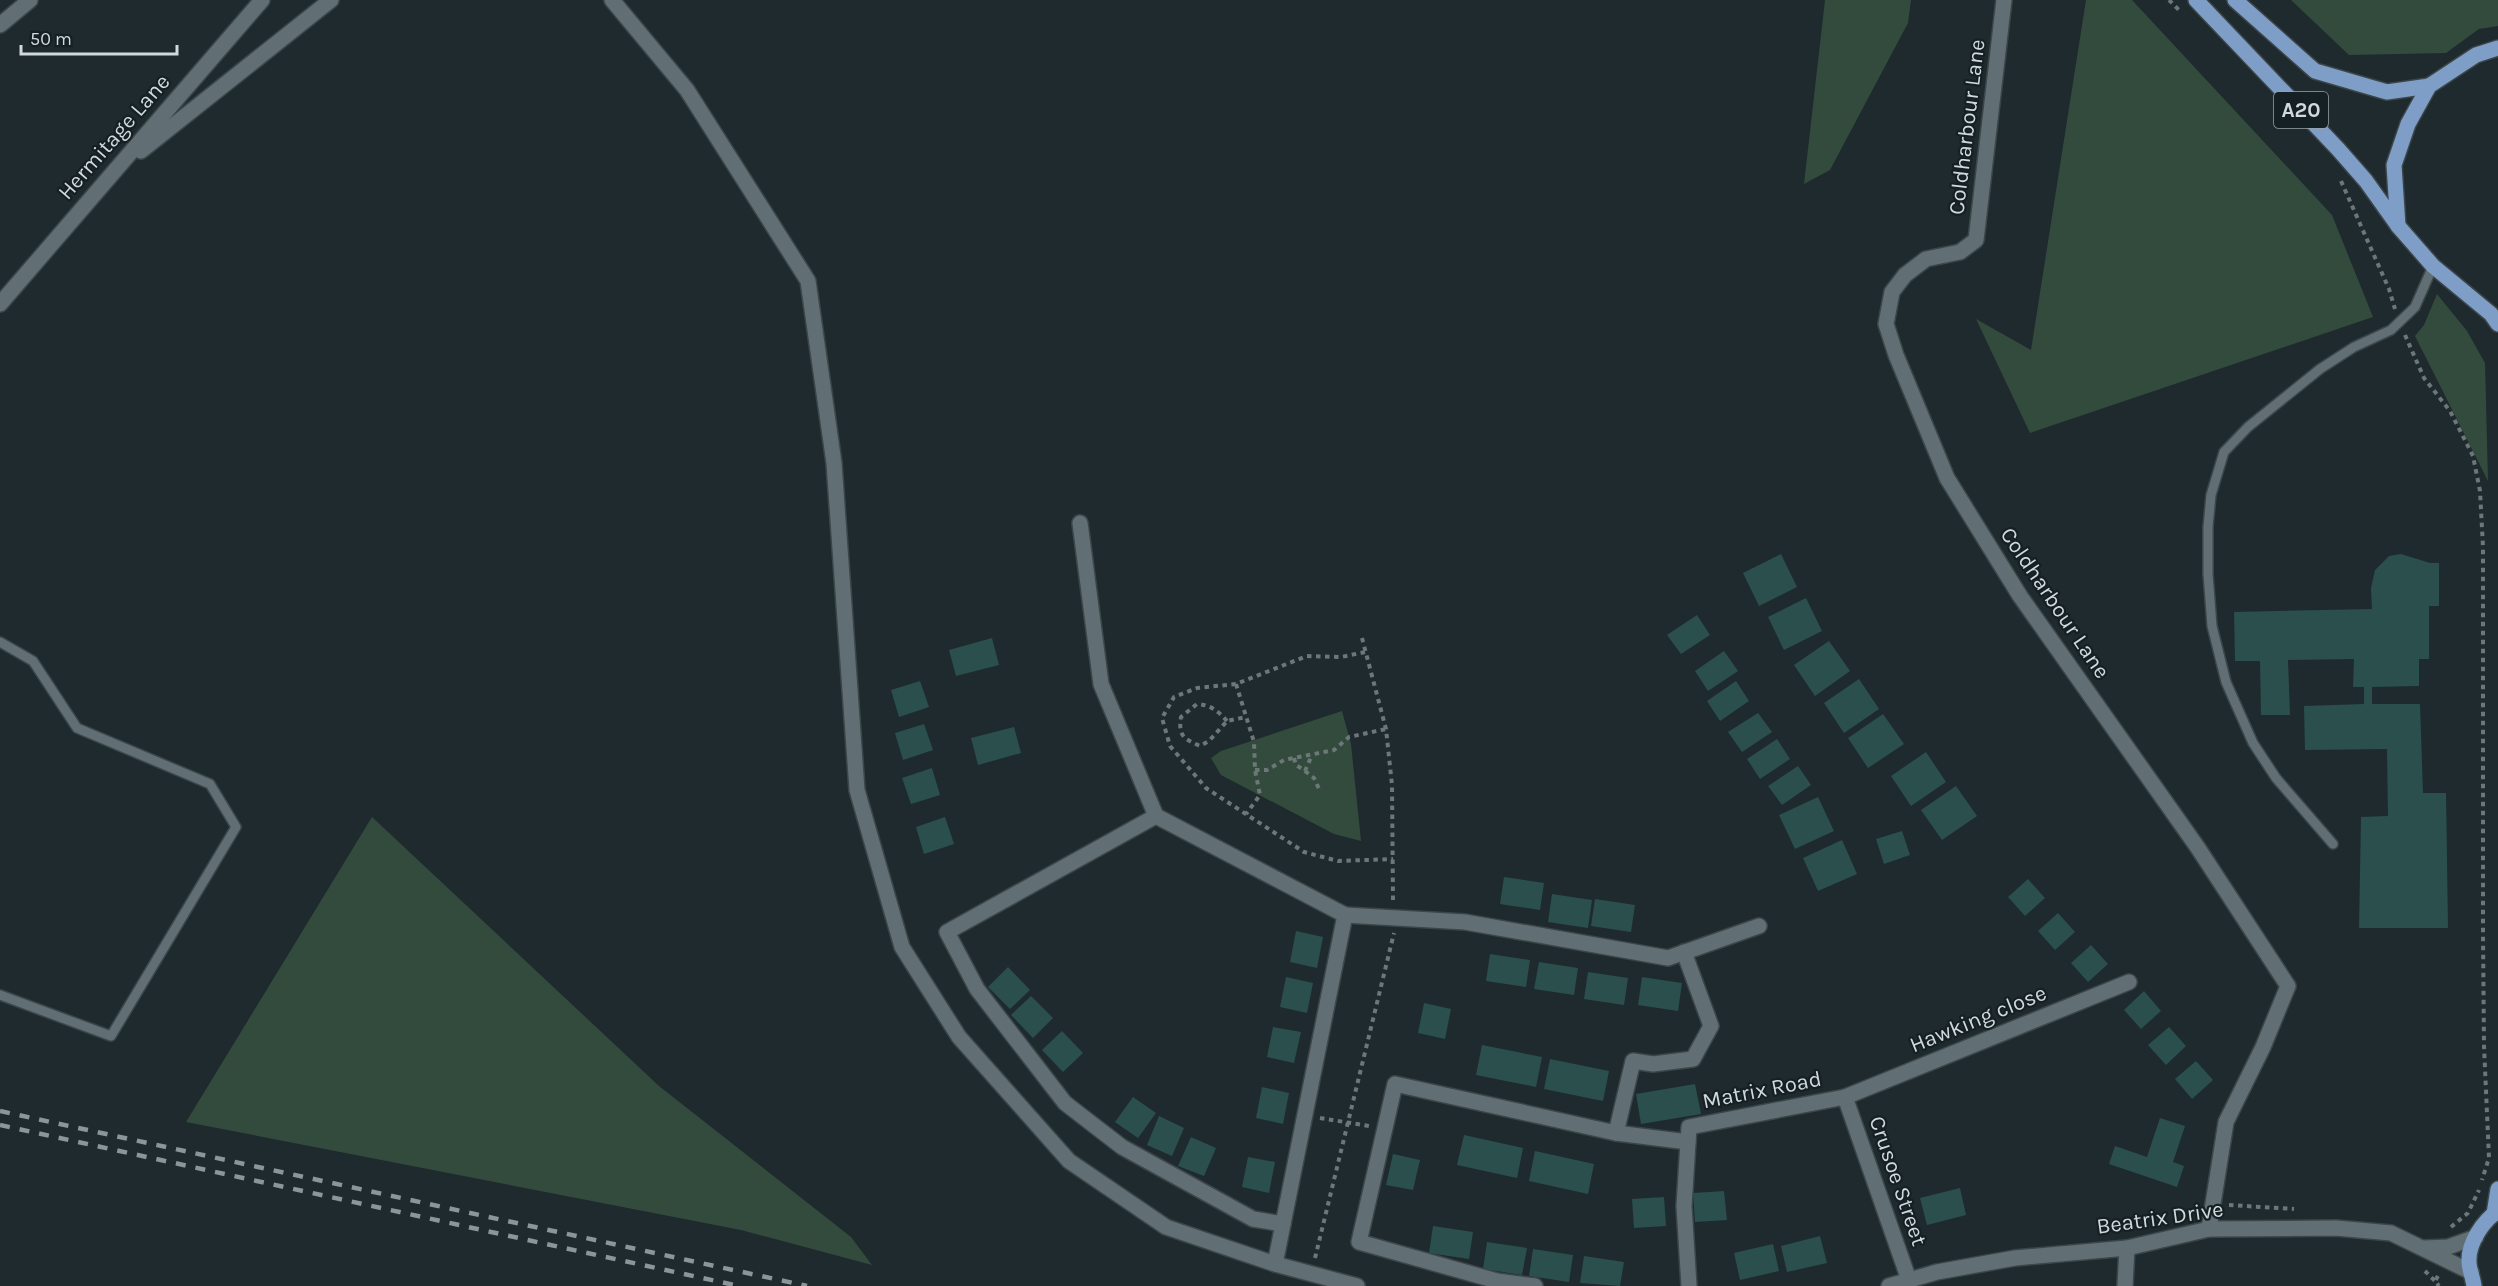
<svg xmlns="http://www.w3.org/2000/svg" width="2498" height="1286" font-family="Karla,sans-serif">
  <rect width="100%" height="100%" fill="#1e2a2e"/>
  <!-- green -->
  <g fill="#334b3c">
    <path d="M1825,0H1911L1908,23L1830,170L1804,184Z"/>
    <path d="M2086,0H2132L2332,215L2373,317L2030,433L1976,319L2031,350Z"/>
    <path d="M2291,0H2498V26L2479,29L2446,53L2349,55Z"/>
    <path d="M2437,294L2467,331L2485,363L2488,481L2415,336L2424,325Z"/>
    <path d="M1342,711L1351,744L1361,841L1334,834L1221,775L1211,758L1221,751Z"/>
    <path d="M372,817L659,1086L851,1237L872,1265L741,1230L186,1122Z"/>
  </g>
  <!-- building -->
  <g fill="#2b4f4d">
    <path d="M1781,554L1797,587L1759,606L1743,573Z"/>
    <path d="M2401,554L2430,563H2439V606H2429V659H2419V686L2372,687V704H2420L2423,793H2446L2448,928H2359L2361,817L2388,816L2387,749L2305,750L2304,706L2364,704V687H2353L2354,659L2288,660L2290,715H2261L2260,661H2235L2234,612L2372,609L2371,588L2375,570L2389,556Z"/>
    <path d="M1806,598L1822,631L1784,650L1768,617Z"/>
    <path d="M1697,615L1710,635L1681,654L1667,635Z"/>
    <path d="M992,638L999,665L956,676L949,650Z"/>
    <path d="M1829,641L1850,671L1815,696L1794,665Z"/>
    <path d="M1724,651L1738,671L1708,691L1695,671Z"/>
    <path d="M1859,679L1879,709L1844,733L1824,703Z"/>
    <path d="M920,681L929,707L899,717L891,690Z"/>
    <path d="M1736,681L1749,701L1720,721L1707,701Z"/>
    <path d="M1758,713L1772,732L1742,752L1728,732Z"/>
    <path d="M1883,714L1904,744L1868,768L1848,738Z"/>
    <path d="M924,724L933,750L903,760L895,733Z"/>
    <path d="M1014,727L1021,753L978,765L971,738Z"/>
    <path d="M1777,739L1790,759L1760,779L1747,759Z"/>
    <path d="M1926,752L1946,782L1911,806L1891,776Z"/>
    <path d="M1798,766L1811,785L1782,805L1768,786Z"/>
    <path d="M932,768L940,795L911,804L902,778Z"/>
    <path d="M1956,786L1977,816L1942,840L1921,810Z"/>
    <path d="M1818,797L1834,831L1795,849L1779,815Z"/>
    <path d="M945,817L954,844L924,854L916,827Z"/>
    <path d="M1902,831L1910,855L1884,864L1876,839Z"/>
    <path d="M1842,840L1857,874L1818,891L1803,858Z"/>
    <path d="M1504,877L1544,883L1540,910L1500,904Z"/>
    <path d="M2028,879L2045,898L2025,916L2008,897Z"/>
    <path d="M1552,894L1592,900L1588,928L1548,922Z"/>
    <path d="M1595,899L1635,905L1631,932L1591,926Z"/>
    <path d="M2058,913L2075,932L2055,950L2038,931Z"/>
    <path d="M1296,931L1323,937L1317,968L1290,962Z"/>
    <path d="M2091,945L2108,964L2088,982L2071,963Z"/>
    <path d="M1490,954L1530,960L1526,987L1486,981Z"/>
    <path d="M1539,962L1578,968L1574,995L1534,989Z"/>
    <path d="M1008,967L1030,990L1010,1009L988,987Z"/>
    <path d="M1588,972L1628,978L1624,1005L1584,999Z"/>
    <path d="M1286,977L1313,983L1307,1013L1280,1007Z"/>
    <path d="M1642,977L1682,983L1678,1011L1638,1005Z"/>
    <path d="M2144,991L2161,1011L2141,1029L2124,1010Z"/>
    <path d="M1031,996L1053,1018L1033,1038L1011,1015Z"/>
    <path d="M1424,1003L1451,1009L1445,1039L1418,1033Z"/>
    <path d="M1273,1027L1301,1032L1294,1063L1267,1057Z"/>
    <path d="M2169,1027L2186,1046L2166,1065L2148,1045Z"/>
    <path d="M1062,1031L1083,1053L1063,1072L1042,1050Z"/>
    <path d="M1482,1045L1542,1057L1536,1087L1476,1075Z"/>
    <path d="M1550,1059L1609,1071L1603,1101L1544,1089Z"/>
    <path d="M2196,1061L2213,1080L2192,1099L2175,1079Z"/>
    <path d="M1695,1084L1701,1114L1641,1124L1636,1094Z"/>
    <path d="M1262,1087L1289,1093L1283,1124L1256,1118Z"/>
    <path d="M1133,1097L1156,1113L1138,1138L1115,1122Z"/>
    <path d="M1159,1116L1184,1128L1172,1156L1147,1145Z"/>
    <path d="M2160,1118L2185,1126L2173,1162L2184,1166L2177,1187L2109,1164L2115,1146L2147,1157Z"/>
    <path d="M1464,1135L1523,1148L1517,1178L1457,1165Z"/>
    <path d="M1191,1137L1216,1148L1204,1176L1178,1166Z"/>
    <path d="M1535,1151L1594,1164L1588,1194L1529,1181Z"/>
    <path d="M1393,1154L1420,1160L1413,1190L1386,1185Z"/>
    <path d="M1248,1157L1275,1162L1269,1193L1242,1187Z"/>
    <path d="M1960,1188L1966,1215L1927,1225L1920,1198Z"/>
    <path d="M1724,1191L1727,1220L1695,1222L1693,1193Z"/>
    <path d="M1664,1197L1666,1226L1634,1228L1632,1199Z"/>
    <path d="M1433,1226L1473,1232L1469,1259L1429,1253Z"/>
    <path d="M1820,1236L1827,1263L1787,1272L1781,1246Z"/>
    <path d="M1487,1242L1527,1248L1522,1275L1483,1269Z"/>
    <path d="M1773,1244L1779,1271L1740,1280L1734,1253Z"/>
    <path d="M1533,1249L1573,1255L1569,1282L1529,1276Z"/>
    <path d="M1584,1256L1624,1262L1620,1286L1580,1283Z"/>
  </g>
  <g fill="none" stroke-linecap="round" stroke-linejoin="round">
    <defs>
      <g id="service">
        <path d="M0,642L33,661L77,728L210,784L236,827L111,1036L0,995"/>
        <path d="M2333,844L2276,778L2253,743L2226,682L2212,626L2208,574V527L2211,495L2224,452L2248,427L2320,369L2354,347L2391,330L2415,307L2433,266"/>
      </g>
      <g id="minor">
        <path d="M612,0L687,90L808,281L834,463L857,790L902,947L959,1037L1069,1161L1166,1227L1275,1264L1357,1286"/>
        <path d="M2004,0L1976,240L1960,252L1926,259L1905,275L1892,292L1886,324L1896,355L1947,478L2020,596L2198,848L2288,986L2263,1047L2226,1122L2209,1229"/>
        <path d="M0,25L30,0"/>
        <path d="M1080,523L1101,684L1156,816L947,932L977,989L1065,1103L1122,1147L1253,1219L1283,1224"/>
        <path d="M1156,816L1345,915L1275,1264"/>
        <path d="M1345,915L1465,922L1668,958L1759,926"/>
        <path d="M1845,1097L1909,1280"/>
        <path d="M1616,1133L1688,1142"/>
        <path d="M2425,1248L2448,1247L2476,1237"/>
        <path d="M1535,1286L1497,1281L1359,1242L1395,1084L1616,1133L1633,1061L1653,1064L1693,1059L1711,1026L1684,952"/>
        <path d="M1689,1286L1684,1206L1689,1127L1845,1097L2129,982"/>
        <path d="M1889,1286L1937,1272L2015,1258L2127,1248L2209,1229L2336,1228L2391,1233L2471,1272"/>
        <path d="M2125,1286L2127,1248"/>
      </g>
      <g id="secondary">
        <path d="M141,151L331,0"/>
        <path d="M0,304L262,0"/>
      </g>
      <g id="primary">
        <path d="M2196,0L2338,149L2366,181L2398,226L2433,266L2491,314L2498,324"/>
        <path d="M2235,0L2315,71L2387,92L2429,86"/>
        <path d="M2398,226L2394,165L2408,124L2429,86L2476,55L2498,48"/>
        <path d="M2494,1214L2498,1189"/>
        <path d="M2474,1286C2473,1278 2469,1269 2469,1262C2468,1243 2483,1221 2498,1211"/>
      </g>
    </defs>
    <!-- service casing -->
    <use href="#service" stroke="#3c4649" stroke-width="12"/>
    <!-- minor casing -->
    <use href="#minor" stroke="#3c4649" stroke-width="18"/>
    <!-- secondary casing -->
    <use href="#secondary" stroke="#3c4649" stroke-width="18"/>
    <!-- primary casing -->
    <use href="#primary" stroke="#3c4649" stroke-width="18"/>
    <!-- path -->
    <g stroke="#6d777a" stroke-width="4" stroke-dasharray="4.5 4.5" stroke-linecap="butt">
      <path d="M2169,0L2181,12"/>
      <path d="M2341,181L2389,289L2395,309"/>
      <path d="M2405,335L2424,378L2450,411L2473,456L2480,491L2483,547V934L2484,1046L2489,1158L2482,1180"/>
      <path d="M1362,638L1386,729L1392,785L1393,901"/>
      <path d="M1365,652L1341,657L1307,656L1236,684L1197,688L1174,697L1162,718L1170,746L1206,788L1304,852L1338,861L1393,859"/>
      <path d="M1236,684L1254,742L1255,770L1260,795L1246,814"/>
      <path d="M1227,721C1218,711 1211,705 1197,704L1181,717C1178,736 1184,739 1200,746L1209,741L1227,721L1246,717"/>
      <path d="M1294,758L1296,765L1305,771L1312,755"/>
      <path d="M1255,770H1267L1284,760L1334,750L1349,737L1386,729"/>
      <path d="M1305,771L1314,778L1320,791"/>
      <path d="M1320,1118L1369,1126"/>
      <path d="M2229,1205L2294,1209"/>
      <path d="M2451,1227L2468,1213L2479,1190"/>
      <path d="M1315,1258L1394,933"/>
      <path d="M2425,1271L2435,1281"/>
      <path d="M2438,1276L2435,1281L2439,1286"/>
    </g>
    <!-- service -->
    <use href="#service" stroke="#616f75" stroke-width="9"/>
    <!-- minor -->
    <use href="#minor" stroke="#616f75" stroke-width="15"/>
    <!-- secondary -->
    <use href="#secondary" stroke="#616f75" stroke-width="15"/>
    <!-- primary -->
    <use href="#primary" stroke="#7e9ec7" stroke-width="15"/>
    <!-- rail -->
    <g stroke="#8c9598" stroke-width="4.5" stroke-dasharray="10 10" stroke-linecap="butt">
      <path d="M0,1111L807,1286"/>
      <path d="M0,1125L739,1286"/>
    </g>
  </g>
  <g text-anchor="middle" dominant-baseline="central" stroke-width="4.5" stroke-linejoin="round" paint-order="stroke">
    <!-- shield labels -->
    <rect fill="#142024" stroke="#99a2a5" stroke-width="1.5" x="2274" y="92" width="54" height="36" rx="4.5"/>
    <g font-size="21" font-weight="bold" fill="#d2d9dc">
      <text x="2301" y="110">A20</text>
    </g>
    <!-- street labels -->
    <g font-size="22" fill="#d2d9dc" stroke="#142024">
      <text transform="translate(1967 127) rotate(-83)">Coldharbour Lane</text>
      <text transform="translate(114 137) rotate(-49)">Hermitage Lane</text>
      <text transform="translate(2055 603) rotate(56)">Coldharbour Lane</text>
      <text transform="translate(1978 1019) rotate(-22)">Hawking close</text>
      <text transform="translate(1762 1090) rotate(-11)">Matrix Road</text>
      <text transform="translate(1898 1181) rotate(71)">Crusoe Street</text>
      <text transform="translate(2160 1218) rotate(-8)">Beatrix Drive</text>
    </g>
  </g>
  <!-- scale -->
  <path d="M21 45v9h156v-9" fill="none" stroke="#d2d9dc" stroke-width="3"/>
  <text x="30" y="45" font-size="18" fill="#d2d9dc" stroke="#142024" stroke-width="4.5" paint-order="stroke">50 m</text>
</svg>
